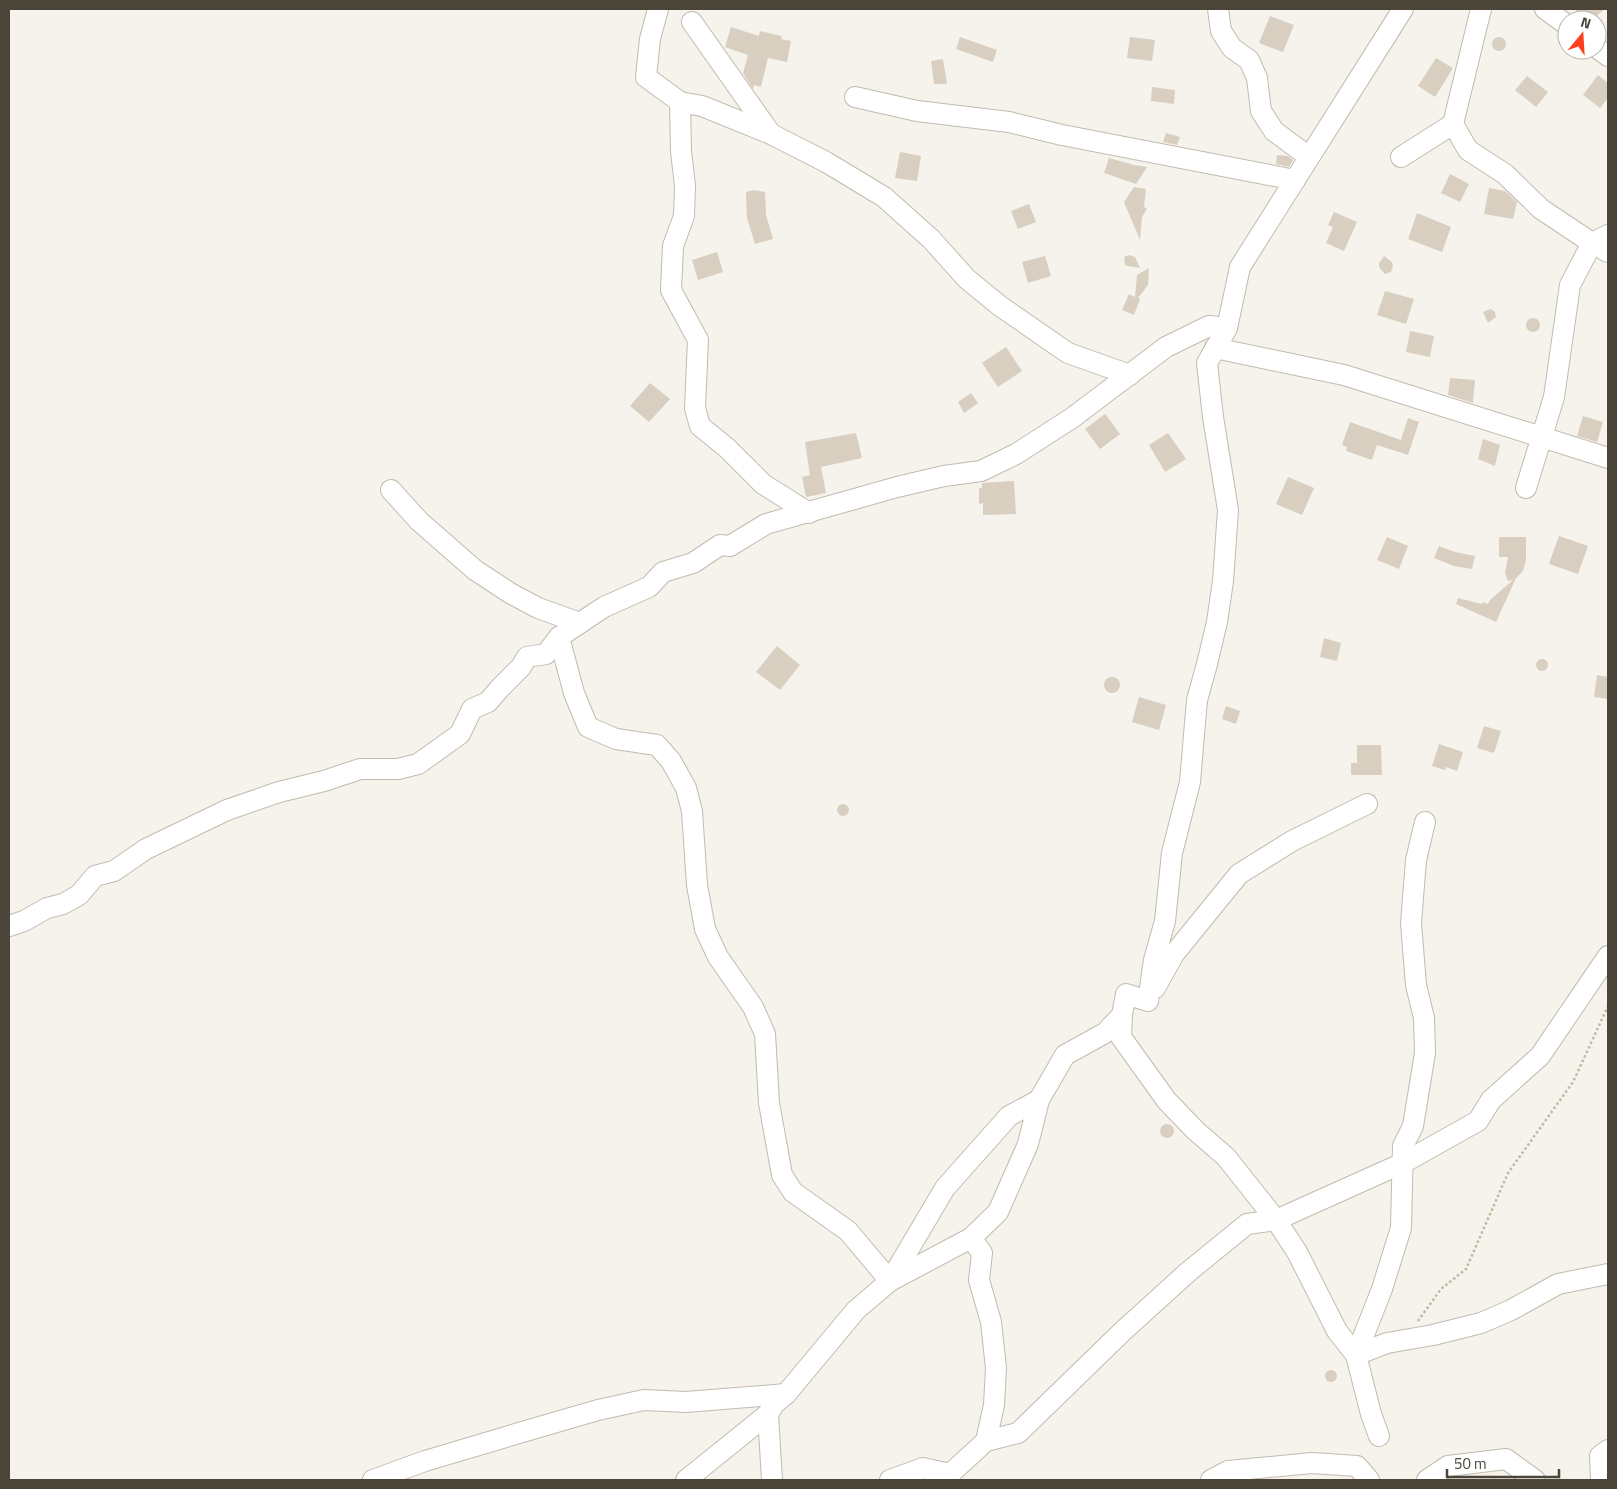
<svg xmlns="http://www.w3.org/2000/svg" width="1617" height="1489" font-family="'Titillium Web',sans-serif">
  <rect width="100%" height="100%" fill="#f6f3ec"/>
  <!-- building -->
  <g fill="#d8cfc1">
    <path d="M1575,9H1605L1591,20H1584Z"/>
    <path d="M1270,16L1294,25L1283,52L1259,43Z"/>
    <path d="M731,27L759,36L760,31L782,36L781,39L791,41L787,62L768,58L761,87L754,85L753,89L743,73L748,55L725,47Z"/>
    <circle cx="1499" cy="44" r="7"/>
    <path d="M960,37L997,50L993,62L956,49Z"/>
    <path d="M1130,37L1155,40L1152,61L1127,58Z"/>
    <path d="M1436,58L1453,68L1435,97L1418,86Z"/>
    <path d="M943,59L947,84H934L931,61Z"/>
    <path d="M1598,75L1608,83V98L1600,108L1583,95Z"/>
    <path d="M1527,76L1548,92L1536,107L1515,90Z"/>
    <path d="M1152,87L1175,90L1174,104L1151,101Z"/>
    <path d="M1166,133L1180,137L1177,145L1163,142Z"/>
    <path d="M900,152L921,156L917,181L895,178Z"/>
    <path d="M1277,155L1288,156L1293,160L1289,167L1276,164Z"/>
    <path d="M1109,158L1134,165L1147,167L1136,184L1104,173Z"/>
    <path d="M1450,174L1469,184L1460,202L1441,193Z"/>
    <path d="M1134,187L1146,189L1144,207L1147,209L1142,217L1140,240L1124,202Z"/>
    <path d="M1489,188L1505,191L1517,202L1513,219L1484,214Z"/>
    <path d="M754,190L765,192L766,215L773,239L755,244L747,218L746,192Z"/>
    <path d="M1029,204L1036,222L1018,229L1011,211Z"/>
    <path d="M1334,212L1357,222L1344,251L1326,243L1333,227L1328,225Z"/>
    <path d="M1417,213L1451,227L1442,252L1408,239Z"/>
    <path d="M717,252L723,272L698,280L692,260Z"/>
    <path d="M1129,255L1135,257L1140,268L1128,266L1125,265L1124,257Z"/>
    <path d="M1045,256L1051,276L1028,283L1022,262Z"/>
    <path d="M1384,256L1392,262L1393,265L1391,272L1385,274L1379,267V263Z"/>
    <path d="M1149,268L1148,285L1138,298L1140,299L1134,315L1122,310L1129,294L1135,297L1137,275Z"/>
    <path d="M1385,291L1414,299L1406,324L1377,315Z"/>
    <path d="M1491,309L1495,312L1496,317L1488,323L1483,312Z"/>
    <circle cx="1533" cy="325" r="7"/>
    <path d="M1410,331L1434,336L1430,357L1406,352Z"/>
    <path d="M1006,347L1022,371L998,387L982,363Z"/>
    <path d="M1450,378L1475,380L1473,403L1448,395Z"/>
    <path d="M650,383L670,399L649,422L630,406Z"/>
    <path d="M971,393L978,403L964,413L958,402Z"/>
    <path d="M1105,414L1120,434L1100,449L1085,429Z"/>
    <path d="M1583,416L1603,422L1597,442L1577,436Z"/>
    <path d="M1408,418L1419,422L1408,455L1377,445L1372,460L1346,451L1347,447L1342,445L1350,422L1401,440Z"/>
    <path d="M856,433L862,458L821,467L826,493L806,497L802,477L810,475L805,442Z"/>
    <path d="M1168,433L1186,459L1165,472L1149,445Z"/>
    <path d="M1483,439L1500,445L1495,466L1478,459Z"/>
    <path d="M1288,477L1314,488L1302,515L1276,504Z"/>
    <path d="M1014,481L1016,514L983,515V503L979,504V488H982V483Z"/>
    <path d="M1559,536L1588,546L1578,574L1549,564Z"/>
    <path d="M1387,537L1408,546L1399,569L1377,560Z"/>
    <path d="M1499,537H1526V560L1523,571L1516,578L1496,622L1456,604L1458,598L1482,604L1483,602L1488,604L1490,600L1513,580L1508,581L1505,573L1508,557H1499Z"/>
    <path d="M1439,546L1455,552L1475,556L1472,569L1454,566L1434,558Z"/>
    <path d="M1324,638L1341,643L1337,661L1320,657Z"/>
    <path d="M777,646L800,665L780,690L756,672Z"/>
    <circle cx="1542" cy="665" r="6"/>
    <path d="M1597,675L1608,677V699L1594,697Z"/>
    <circle cx="1112" cy="685" r="8"/>
    <path d="M1139,697L1166,705L1159,730L1132,722Z"/>
    <path d="M1226,706L1240,711L1236,724L1222,719Z"/>
    <path d="M1484,726L1501,731L1494,753L1477,748Z"/>
    <path d="M1439,744L1463,752L1457,771L1446,767L1445,770L1432,766Z"/>
    <path d="M1357,745H1381L1382,775H1351V763H1357Z"/>
    <circle cx="843" cy="810" r="6"/>
    <circle cx="1167" cy="1131" r="7"/>
    <circle cx="1331" cy="1376" r="6"/>
  </g>
  <g fill="none" stroke-linecap="round" stroke-linejoin="round">
    <defs>
      <g id="minor">
        <path d="M658,9L650,39L646,77L680,102L702,106L771,134L826,162L884,197L931,239L967,279L1000,306L1068,353L1130,375"/>
        <path d="M1218,9L1221,31L1232,48L1249,60L1257,78L1261,111L1274,131L1309,157"/>
        <path d="M1545,9L1567,25"/>
        <path d="M692,22L771,134"/>
        <path d="M1597,48L1608,56"/>
        <path d="M855,97L917,111L1009,122L1062,135L1295,180"/>
        <path d="M680,102L681,151L685,186L684,216L673,246L671,290L698,340L695,408L700,426L727,448L763,484L809,513"/>
        <path d="M1453,124L1468,150L1505,174L1541,209L1592,243L1608,252"/>
        <path d="M1401,157L1453,124L1481,9"/>
        <path d="M1215,348L1344,375L1608,458"/>
        <path d="M1526,488L1554,397L1570,285L1592,243L1608,235"/>
        <path d="M391,490L419,521L475,570L510,593L538,608L580,623"/>
        <path d="M559,637L574,693L588,727L616,739L657,745L671,761L686,788L692,811L697,885L705,929L718,957L753,1007L765,1034L769,1103L782,1175L793,1192L848,1231L890,1281L945,1188L1009,1116L1039,1100"/>
        <path d="M9,926L24,921L47,908L63,904L79,895L95,876L114,871L146,849L227,810L279,792L324,781L360,769H398L418,764L460,734L472,709L488,702L500,688L521,667L527,657L546,654L559,637L604,607L649,587L663,572L693,563L720,545L730,546L766,524L897,487L944,476L981,471L1016,454L1072,418L1166,347L1209,326L1227,328"/>
        <path d="M1155,988L1174,954L1239,874L1292,841L1367,804"/>
        <path d="M1122,1015L1121,1037L1167,1101L1196,1131L1226,1157L1276,1220L1297,1252L1337,1331L1356,1355L1387,1343L1433,1335L1481,1323L1511,1310L1558,1284L1608,1274"/>
        <path d="M768,1414L772,1480"/>
        <path d="M1379,1436L1371,1414L1356,1355L1382,1289L1401,1228L1403,1146L1413,1126L1425,1053L1424,1018L1416,985L1411,923L1416,860L1425,822"/>
        <path d="M986,1441L1018,1433L1123,1331L1188,1272L1247,1224L1276,1220L1403,1163L1478,1121L1491,1100L1540,1056L1608,956"/>
        <path d="M373,1480L425,1461L509,1436L598,1410L644,1400L686,1402L786,1394"/>
        <path d="M686,1480L768,1414L774,1404L786,1394L856,1310L890,1281L971,1238L998,1212L1028,1144L1039,1100L1065,1055L1105,1033L1122,1015L1126,994L1148,1001L1154,960L1165,921L1172,853L1190,782L1197,700L1207,664L1217,622L1223,581L1228,510L1213,417L1207,363L1227,328L1240,267L1403,9"/>
        <path d="M890,1480L923,1468L950,1474L986,1441L994,1405L996,1368L991,1322L979,1280L982,1253L971,1238"/>
        <path d="M1211,1480L1228,1471L1312,1463L1357,1466L1369,1480"/>
        <path d="M1427,1480L1448,1466L1506,1459L1535,1480"/>
        <path d="M1601,1480L1600,1456L1608,1450"/>
      </g>
    </defs>
    <!-- minor casing -->
    <use href="#minor" stroke="#c2bbae" stroke-width="22"/>
    <!-- path -->
    <path stroke="#c4b79f" stroke-width="2.5" stroke-dasharray="2.5 2.5" stroke-linecap="butt" d="M1418,1321L1441,1289L1466,1269L1508,1173L1573,1082L1608,1006"/>
    <!-- minor -->
    <use href="#minor" stroke="#fff" stroke-width="20"/>
  </g>
  <!-- border -->
  <rect width="1617" height="1489" fill="none" stroke="#4b4439" stroke-width="20"/>
  <!-- north arrow -->
  <g transform="translate(1582 35) rotate(18)"><circle r="24" fill="#ffffff" stroke="#b7b4b0"/>
  <path d="M0-4L9 19L0 12L-9 19Z" fill="#fc3f1d"/>
  <text y="-8" font-size="14" font-weight="bold" text-anchor="middle" fill="#4b4439">N</text>
  </g>
  <!-- scale -->
  <path d="M1447 1469v8h112v-8" fill="none" stroke="#4b4439" stroke-width="2.5"/>
  <text x="1454" y="1469" font-size="15" fill="#4b4439" stroke="#ffffff" stroke-width="4" paint-order="stroke">50 m</text>
</svg>
